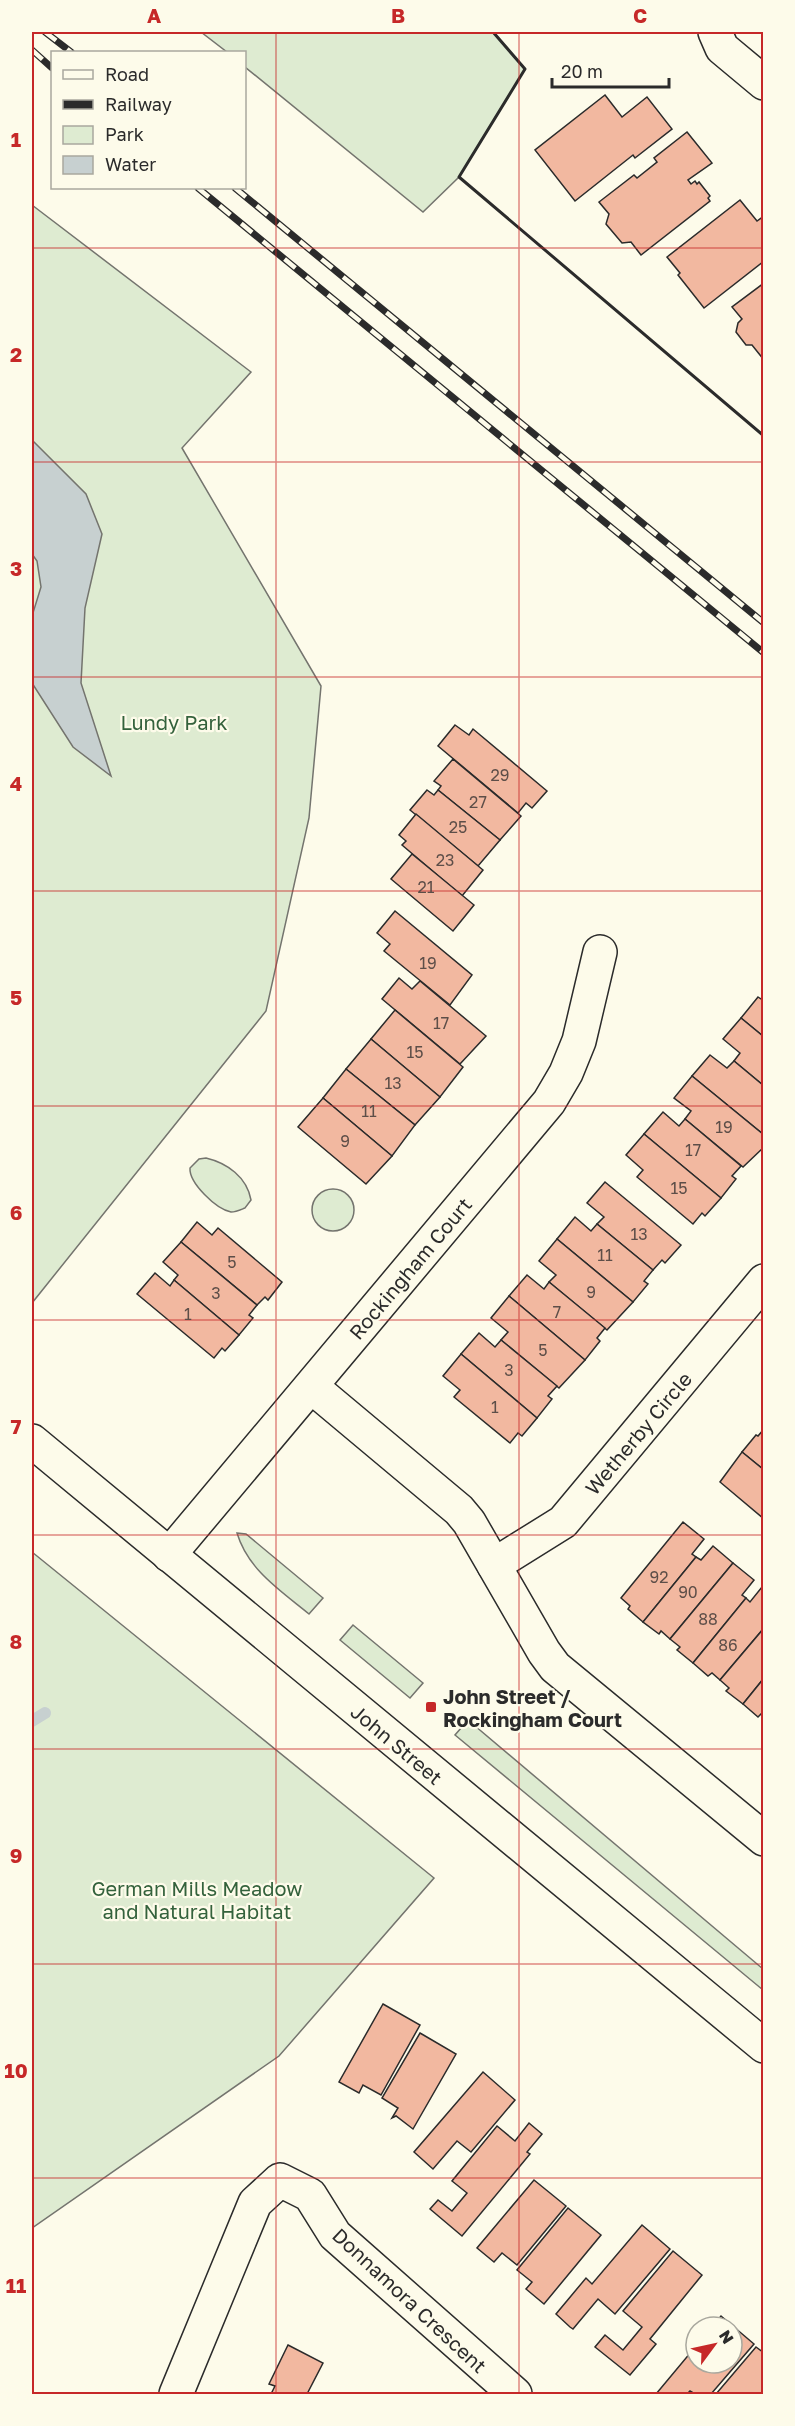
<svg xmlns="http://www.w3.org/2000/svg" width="795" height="2426" font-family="'Golos Text',sans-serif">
  <rect width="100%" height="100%" fill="#fdfbea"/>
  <!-- green -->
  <g fill="#deebd1" stroke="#74746e" stroke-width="1.5">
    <path d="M201,32H493L525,69L459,177L423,212L245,67L244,52H227Z"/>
    <path d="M32,205L251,372L182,448L321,686L309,818L266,1011L32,1303Z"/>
    <path d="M206,1158C227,1163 247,1177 251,1200L245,1208C240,1210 236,1212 231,1212C216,1209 189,1183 190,1168L199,1159Z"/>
    <circle cx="333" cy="1210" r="21"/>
    <path d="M237,1533L246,1534L323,1598L309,1614C281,1591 248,1570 237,1533Z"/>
    <path d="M32,1552L434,1878L279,2056L32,2228Z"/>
    <path d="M353,1625L423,1683L410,1698L340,1640Z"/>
    <path d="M468,1720L763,1969V1990L455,1735Z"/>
  </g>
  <!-- water -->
  <path fill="#c7d0d0" stroke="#74746e" stroke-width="1.5" d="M32,440L86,494L102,534L85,608L81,683L111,776L73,747L32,683V616L41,587L37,561L32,554Z"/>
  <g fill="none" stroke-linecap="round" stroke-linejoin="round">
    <!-- stream -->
    <path stroke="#c7d0d0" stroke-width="12" d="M32,1721L45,1713"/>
  </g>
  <!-- building -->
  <g fill="#f2b8a0" stroke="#2b2b2b" stroke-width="1.5">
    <path d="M605,95L622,117L647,97L672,129L635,158L633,155L575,201L535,150Z"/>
    <path d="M687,132L712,163L688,180L691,184L695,181L697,184L699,182L710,196L708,198L710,201L641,255L631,242L622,243L606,224L609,214L599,202L634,175L637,178L657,162L654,158Z"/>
    <path d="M740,200L757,221L764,216V261L704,308L678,275L680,273L667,257Z"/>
    <path d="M764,283V360L752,345H746L736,332L738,323L742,319L732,307Z"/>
    <path d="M455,725L469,735L473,729L547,791L532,808L526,803L518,813L438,746Z"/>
    <path d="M453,759L521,816L500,840L438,790L441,786L434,781Z"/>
    <path d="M427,790L434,795L438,790L500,840L478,866L410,810Z"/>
    <path d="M416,814L483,870L462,896L402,845L406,841L399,835Z"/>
    <path d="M412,854L474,905L453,931L391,879Z"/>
    <path d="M395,911L472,975L450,1005L384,951L390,944L377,933Z"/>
    <path d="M399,978L412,989L420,981L486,1036L460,1064L382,999Z"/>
    <path d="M758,997L764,1001V1037L741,1018Z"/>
    <path d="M395,1010L463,1067L440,1097L371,1039Z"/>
    <path d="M741,1018L764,1037V1086L734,1061L740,1053L723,1039Z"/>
    <path d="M371,1039L440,1097L415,1125L346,1069Z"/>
    <path d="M710,1055L727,1068L734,1061L764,1086V1135L692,1076Z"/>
    <path d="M346,1069L415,1125L392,1156L323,1098Z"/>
    <path d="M692,1076L764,1135V1147L743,1167L685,1119L691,1111L674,1098Z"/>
    <path d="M323,1098L392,1156L366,1184L298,1127Z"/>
    <path d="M663,1112L679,1126L685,1119L741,1166L732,1176L736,1179L721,1198L644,1134Z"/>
    <path d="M644,1134L721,1198L705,1216L702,1213L693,1224L637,1177L643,1170L626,1155Z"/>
    <path d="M605,1182L681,1245L665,1263L662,1260L653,1270L597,1224L604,1217L587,1203Z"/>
    <path d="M575,1217L591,1231L597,1224L653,1270L644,1281L648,1284L633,1302L557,1239Z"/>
    <path d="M197,1222L212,1235L218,1228L282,1282L268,1300L265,1297L257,1305L181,1242Z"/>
    <path d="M557,1239L633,1302L607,1330L549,1282L556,1275L539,1261Z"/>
    <path d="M181,1242L257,1305L249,1315L253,1318L239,1335L174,1280L178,1275L163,1262Z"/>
    <path d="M155,1273L170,1286L174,1280L239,1335L225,1351L222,1348L214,1358L137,1294Z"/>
    <path d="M527,1275L544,1289L549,1282L605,1328L597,1338L600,1341L585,1360L509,1296Z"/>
    <path d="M509,1296L585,1360L559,1388L501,1340L508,1332L491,1318Z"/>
    <path d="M479,1333L495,1347L501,1340L557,1386L548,1396L552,1399L537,1418L461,1354Z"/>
    <path d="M461,1354L537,1418L522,1436L518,1433L510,1443L454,1397L460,1390L443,1376Z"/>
    <path d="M764,1429V1470L742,1452L756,1435L758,1436Z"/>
    <path d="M742,1452L764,1470V1519L720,1482Z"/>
    <path d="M683,1522L704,1539L692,1554L696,1557L643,1622L628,1609L630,1606L621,1598Z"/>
    <path d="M713,1546L733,1563L670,1639L661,1631L659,1634L643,1622L696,1557L701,1560Z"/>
    <path d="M733,1563L754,1580L742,1595L746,1598L693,1663L677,1650L680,1647L670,1639Z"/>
    <path d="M762,1587L764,1628L720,1680L712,1673L708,1676L693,1663L746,1598L750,1602Z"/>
    <path d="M764,1628V1678L743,1704L726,1691L729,1688L720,1680Z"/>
    <path d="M764,1678V1716L761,1714L758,1717L743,1704Z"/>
    <path d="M383,2004L420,2025L381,2095L363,2085L359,2093L339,2082Z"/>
    <path d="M420,2033L456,2054L413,2129L396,2116L392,2118L398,2108L382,2098Z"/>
    <path d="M483,2072L515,2100L471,2152L457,2141L433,2169L414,2152Z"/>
    <path d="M529,2123L542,2134L527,2152L530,2154L462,2236L430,2209L438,2200L452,2211L467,2193L452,2181L497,2126L515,2141Z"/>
    <path d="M534,2180L566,2206L517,2265L502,2253L494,2262L477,2248Z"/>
    <path d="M568,2208L601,2235L544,2304L526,2289L532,2282L517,2270Z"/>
    <path d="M642,2225L670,2249L615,2314L598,2299L573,2329L570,2327L556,2314L586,2278L592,2284Z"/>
    <path d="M673,2251L702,2275L650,2339L656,2344L630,2375L595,2347L605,2335L623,2350L642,2327L623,2311Z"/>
    <path d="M721,2316L754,2344L711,2394H695L690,2391L687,2394H656L696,2346V2363H732V2327H712Z"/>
    <path d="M288,2345L323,2363L307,2394H271L275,2386L269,2384Z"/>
    <path d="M756,2347L764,2353V2394H716Z"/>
  </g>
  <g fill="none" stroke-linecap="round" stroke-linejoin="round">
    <defs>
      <g id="minor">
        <path d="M715,32L722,48L764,83"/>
        <path d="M312,1387L459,1510L469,1522L544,1652L555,1667L764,1839"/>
        <path d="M169,1555L549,1102L566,1073L579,1041L600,952"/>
        <path d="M494,1565L563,1522L764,1281"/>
        <path d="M176,2394L255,2203L280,2180L310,2195L335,2235L515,2394"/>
      </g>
      <path id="secondary" d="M32,1441L764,2046"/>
    </defs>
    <!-- minor casing -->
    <use href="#minor" stroke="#2b2b2b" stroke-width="36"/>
    <!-- secondary casing -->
    <use href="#secondary" stroke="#2b2b2b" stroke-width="36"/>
    <!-- minor -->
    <use href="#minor" stroke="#fdfbea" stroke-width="33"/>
    <!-- secondary -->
    <use href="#secondary" stroke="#fdfbea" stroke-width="33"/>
    <defs>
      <g id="rail">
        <path d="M45,32L71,52"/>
        <path d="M32,50L52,68"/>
        <path d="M198,188L764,653"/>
        <path d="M235,188L764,623"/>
      </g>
    </defs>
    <!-- rail casing -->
    <use href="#rail" stroke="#2b2b2b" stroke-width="7"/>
    <!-- rail -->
    <use href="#rail" stroke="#fdfbea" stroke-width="4.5" stroke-dasharray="14" stroke-linecap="butt"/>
    <!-- wall -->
    <path stroke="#2b2b2b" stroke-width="3" d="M493,32L525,69L459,177L764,436"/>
  </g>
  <!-- grid -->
  <path fill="none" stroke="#c62828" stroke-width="1.5" stroke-opacity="0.55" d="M276,32V2394M519,32V2394M32,248H764M32,462H764M32,677H764M32,891H764M32,1106H764M32,1320H764M32,1535H764M32,1749H764M32,1964H764M32,2178H764"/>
  <!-- markers -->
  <rect fill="#c62828" stroke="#fdfbea" stroke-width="2" x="425" y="1701" width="12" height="12" rx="3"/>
  <g text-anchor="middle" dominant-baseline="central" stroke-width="4.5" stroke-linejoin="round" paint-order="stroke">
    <!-- number labels -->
    <g font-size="16" fill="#5d4e48">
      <text x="500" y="775">29</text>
      <text x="478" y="802">27</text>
      <text x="458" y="827">25</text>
      <text x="445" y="860">23</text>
      <text x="426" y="887">21</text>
      <text x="428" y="963">19</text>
      <text x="441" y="1023">17</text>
      <text x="415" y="1052">15</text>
      <text x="393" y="1083">13</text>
      <text x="369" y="1111">11</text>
      <text x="724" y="1127">19</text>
      <text x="345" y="1141">9</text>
      <text x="693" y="1150">17</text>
      <text x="679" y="1188">15</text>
      <text x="639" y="1234">13</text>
      <text x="605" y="1255">11</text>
      <text x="232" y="1262">5</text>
      <text x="591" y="1292">9</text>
      <text x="216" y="1293">3</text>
      <text x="557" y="1312">7</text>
      <text x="188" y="1314">1</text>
      <text x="543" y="1350">5</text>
      <text x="509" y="1370">3</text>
      <text x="495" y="1407">1</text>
      <text x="659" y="1577">92</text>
      <text x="688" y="1592">90</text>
      <text x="708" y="1619">88</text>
      <text x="728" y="1645">86</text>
    </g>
    <!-- park labels -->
    <g font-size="20" fill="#34623c" stroke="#fdfbea">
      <text x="174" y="722">Lundy Park</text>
      <text x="197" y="1888">German Mills Meadow<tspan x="197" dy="23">and Natural Habitat</tspan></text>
    </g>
    <!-- street labels -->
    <g font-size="20" fill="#2b2b2b" stroke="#fdfbea">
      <text transform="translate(410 1268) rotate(-50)">Rockingham Court</text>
      <text transform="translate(638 1433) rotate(-50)">Wetherby Circle</text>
      <text transform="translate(397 1744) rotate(40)">John Street</text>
      <text transform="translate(410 2300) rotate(43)">Donnamora Crescent</text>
    </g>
    <!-- poi labels -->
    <g font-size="20" font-weight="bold" fill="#2b2b2b" stroke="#fdfbea" text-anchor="start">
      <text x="443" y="1696">John Street /<tspan x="443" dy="23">Rockingham Court</tspan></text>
    </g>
  </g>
  <!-- border -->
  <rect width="795" height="2426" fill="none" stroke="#fdfbea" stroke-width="66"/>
  <!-- legend -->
  <rect x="51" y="51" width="195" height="138" fill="#fdfbea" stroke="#a9a89e" stroke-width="1.5"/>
  <rect x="63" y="70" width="30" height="9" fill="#fdfbea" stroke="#a9a89e" stroke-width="1.5"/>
  <text x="105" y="81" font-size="18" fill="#2b2b2b">Road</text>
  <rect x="63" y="100" width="30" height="9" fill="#2b2b2b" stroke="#a9a89e" stroke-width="1.5"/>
  <text x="105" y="111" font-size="18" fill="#2b2b2b">Railway</text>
  <rect x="63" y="126" width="30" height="18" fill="#deebd1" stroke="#a9a89e" stroke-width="1.5"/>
  <text x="105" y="141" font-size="18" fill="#2b2b2b">Park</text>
  <rect x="63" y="156" width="30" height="18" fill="#c7d0d0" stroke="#a9a89e" stroke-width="1.5"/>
  <text x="105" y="171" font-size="18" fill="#2b2b2b">Water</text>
  <!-- north arrow -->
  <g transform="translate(714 2345) rotate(57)"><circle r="28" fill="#fdfbea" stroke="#a9a89e" stroke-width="1.5"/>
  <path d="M0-4.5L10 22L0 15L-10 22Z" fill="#c62828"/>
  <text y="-9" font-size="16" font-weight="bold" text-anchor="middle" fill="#2b2b2b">N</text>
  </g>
  <!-- scale -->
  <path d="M552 78v9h117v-9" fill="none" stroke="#2b2b2b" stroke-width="3"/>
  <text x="561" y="78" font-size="18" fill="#2b2b2b" stroke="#fdfbea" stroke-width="4.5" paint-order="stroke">20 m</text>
  <rect x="33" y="33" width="729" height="2360" fill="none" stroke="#c62828" stroke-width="2"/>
  <g font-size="20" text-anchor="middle" font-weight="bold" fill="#c62828">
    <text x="154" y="23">A</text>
    <text x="398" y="23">B</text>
    <text x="640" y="23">C</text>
    <text x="16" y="147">1</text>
    <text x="16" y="362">2</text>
    <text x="16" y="576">3</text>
    <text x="16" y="791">4</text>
    <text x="16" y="1005">5</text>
    <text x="16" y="1220">6</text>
    <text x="16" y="1434">7</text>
    <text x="16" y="1649">8</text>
    <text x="16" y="1863">9</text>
    <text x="16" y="2078">10</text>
    <text x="16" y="2293">11</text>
  </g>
</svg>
